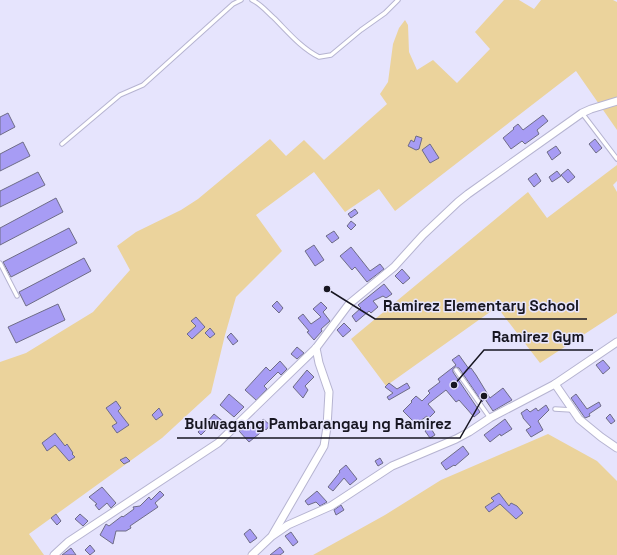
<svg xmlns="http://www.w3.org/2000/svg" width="617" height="555" font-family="'Space Grotesk',sans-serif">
  <rect width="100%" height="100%" fill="#e6e4fd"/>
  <!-- green -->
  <g fill="#ebd39c">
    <path d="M504,0H519L534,9L541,0H613L617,2V130L576,71L395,211L379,189L345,212L314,172L256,215L282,251L236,297L225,335L211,393L162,438L29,534L44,555H0V362L26,353L93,312L130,270L117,246L136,232L181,210L198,199L270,139L286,156L304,140L324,160L387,104L380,94L388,82L393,44L399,28L405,20L408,25L409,52L417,70L433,60L457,83L490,49L475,32Z"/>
    <path d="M617,165V181L613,185L617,192V313L540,363L497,307L386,386L351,339L528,192L547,218Z"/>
    <path d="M548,434L597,461L617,481V555H313L385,515L441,480Z"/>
  </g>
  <!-- building -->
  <g fill="#a79cf4" stroke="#6e6c86">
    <path d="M8,113L15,127L0,135V117Z"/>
    <path d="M543,115L548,121L537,130L539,134L525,144L522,141L511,149L503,138L514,129L513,128L518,124L523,130Z"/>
    <path d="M416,136L422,138L419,149L416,150L408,146L411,140L414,142Z"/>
    <path d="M595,139L602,148L596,153L589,144Z"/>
    <path d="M23,142L30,156L0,171V154Z"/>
    <path d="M430,144L439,158L430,163L422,150Z"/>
    <path d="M556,146L561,153L552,160L547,152Z"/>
    <path d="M568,169L575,177L568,183L561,175Z"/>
    <path d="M557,171L561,176L552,182L549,177Z"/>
    <path d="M38,172L45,185L0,207V191Z"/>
    <path d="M536,173L541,181L534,187L528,179Z"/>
    <path d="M56,198L63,212L0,245V228Z"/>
    <path d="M355,209L358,213L351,218L348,214Z"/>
    <path d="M351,221L356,225L351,230L347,226Z"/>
    <path d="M69,228L77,243L11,277L3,262Z"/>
    <path d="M334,231L339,238L332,243L326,236Z"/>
    <path d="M314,245L324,260L315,266L305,251Z"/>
    <path d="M351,247L370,271L380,264L384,269L367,282L355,267L352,270L340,256Z"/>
    <path d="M84,258L91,271L26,306L19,292Z"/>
    <path d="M402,269L410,278L403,284L395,276Z"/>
    <path d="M384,284L392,294L386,298L383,296L373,301L378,307L371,313L369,311L356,322L352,316L361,308L358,305Z"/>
    <path d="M277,301L283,308L279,313L272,306Z"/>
    <path d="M321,302L327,308L323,312L330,321L321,329L322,331L314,340L307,332L309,331L298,318L303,314L311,324L321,317L313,309Z"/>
    <path d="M58,304L65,320L16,343L8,327Z"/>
    <path d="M196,317L205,327L192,339L187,334L196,326L191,321Z"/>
    <path d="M344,323L351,330L343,337L337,330Z"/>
    <path d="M210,328L215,334L210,338L205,333Z"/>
    <path d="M231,333L238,341L233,345L227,337Z"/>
    <path d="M297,347L304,353L297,359L291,354Z"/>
    <path d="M459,355L469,369L471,368L476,375L490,398L503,388L512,400L493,411L485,399L482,402L459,368L455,367L453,369V372L480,412L474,417L459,400L456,402L446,390L428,404L435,412L429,418L427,416L416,424L403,411L412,402L411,401L416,396L422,401L430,393L428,391L440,382L438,379L456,365L452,360Z"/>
    <path d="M603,360L610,368L603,374L596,365Z"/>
    <path d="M280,361L287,369L281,375L278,372L264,386L267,389L256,400L245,390L266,367L270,371Z"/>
    <path d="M307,370L314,377L305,386L308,390L303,398L293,387Z"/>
    <path d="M389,383L397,389L407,383L410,388L389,400L387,397L393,393L385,387Z"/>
    <path d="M229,394L244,407L234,417L220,405Z"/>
    <path d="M576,394L587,409L599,402L601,406L589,414L590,416L585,418L571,398Z"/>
    <path d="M116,401L121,408L118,411L129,425L117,433L112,426L117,423L106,408Z"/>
    <path d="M546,405L549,410L538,421L543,430L531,437L526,430L531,427L523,418V417L521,413L527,409L530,412L536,408L538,411Z"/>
    <path d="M159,408L163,415L156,420L152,415Z"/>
    <path d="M214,414L225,423L219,430L212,424L201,435L198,432Z"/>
    <path d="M610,414L615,421L611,424L606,418Z"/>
    <path d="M263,419L270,425L266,430L265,429L249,442L239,431L249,426L254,430Z"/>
    <path d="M505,419L512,429L501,436L500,434L490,442L484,435Z"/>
    <path d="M430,427L435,435L430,438L425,431Z"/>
    <path d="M55,433L65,446L67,444L73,453L72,454L75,457L69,461L55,445L47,451L42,443Z"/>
    <path d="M463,446L469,454L455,466L454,465L446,470L441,463Z"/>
    <path d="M126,457L130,461L124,464L120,460Z"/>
    <path d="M380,458L383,463L378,466L375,461Z"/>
    <path d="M346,465L357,479L350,485L344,478L333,491L328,487L340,472L339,471Z"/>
    <path d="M102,487L116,503L111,508L107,503L99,510L95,505L97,504L89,497Z"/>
    <path d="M160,491L164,495L155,503L158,507L130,526L131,528L126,531H116L113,544L100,535L106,524L109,526L122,516L123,517L134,509L133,507L140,506L149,497L151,500Z"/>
    <path d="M317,491L327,502L320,506L316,502L308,505L305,501Z"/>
    <path d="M499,493L509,506L511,503L517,506L523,513L516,519L500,504L489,512L485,507L494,501L491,498Z"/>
    <path d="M341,505L344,510L336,515L334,510Z"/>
    <path d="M56,514L61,521L57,525L51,518Z"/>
    <path d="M80,514L88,521L83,526L75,519Z"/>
    <path d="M250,529L257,538L250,543L244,534Z"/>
    <path d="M291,532L298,542L293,546L285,536Z"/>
    <path d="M90,545L95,551L90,555L85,550Z"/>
    <path d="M280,547L284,552L280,555H270Z"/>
    <path d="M71,548L76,555H62Z"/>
  </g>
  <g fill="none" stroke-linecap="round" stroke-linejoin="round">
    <defs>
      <g id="lane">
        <path d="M252,0C261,4 267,12 274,18C288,32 301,48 319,57L331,55L361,30L385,13L398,0"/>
        <path d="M582,113L617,159"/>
        <path d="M62,144L120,95L143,85L233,4L241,0"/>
        <path d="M0,263L17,296"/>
        <path d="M456,370L490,418"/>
        <path d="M555,409L572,410"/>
      </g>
      <g id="street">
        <path d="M555,384L579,419L601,437L617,448"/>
        <path d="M273,534L324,446L327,427L329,392L319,363L316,348"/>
        <path d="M54,555L68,542L218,443L316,348L349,304L394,267L423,235L458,202L468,194L582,113L591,109L617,101"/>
        <path d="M252,555L272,536L288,525L331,506L392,466L456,439L469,432L490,418L555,384L617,342"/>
      </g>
    </defs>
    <!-- lane casing -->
    <use href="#lane" stroke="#b6b4d1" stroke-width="5.5"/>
    <!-- street casing -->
    <use href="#street" stroke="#b6b4d1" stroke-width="9"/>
    <!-- lane -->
    <use href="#lane" stroke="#fff" stroke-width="3.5"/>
    <!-- street -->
    <use href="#street" stroke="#fff" stroke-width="7"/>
  </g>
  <!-- callouts -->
  <path fill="none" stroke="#171621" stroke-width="1.5" d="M327 289L375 319H587M454 385L484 350H593M484 396L460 438H177"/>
  <g fill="#171621" stroke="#e6e4fd" stroke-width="1.5">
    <circle cx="327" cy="289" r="4"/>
    <circle cx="454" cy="385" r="4"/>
    <circle cx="484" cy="396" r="4"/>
  </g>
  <g font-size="15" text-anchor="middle" font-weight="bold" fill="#171621" stroke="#e6e4fd" stroke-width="3" stroke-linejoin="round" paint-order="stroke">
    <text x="481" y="311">Ramirez Elementary School</text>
    <text x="538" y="342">Ramirez Gym</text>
    <text x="318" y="429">Bulwagang Pambarangay ng Ramirez</text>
  </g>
</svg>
